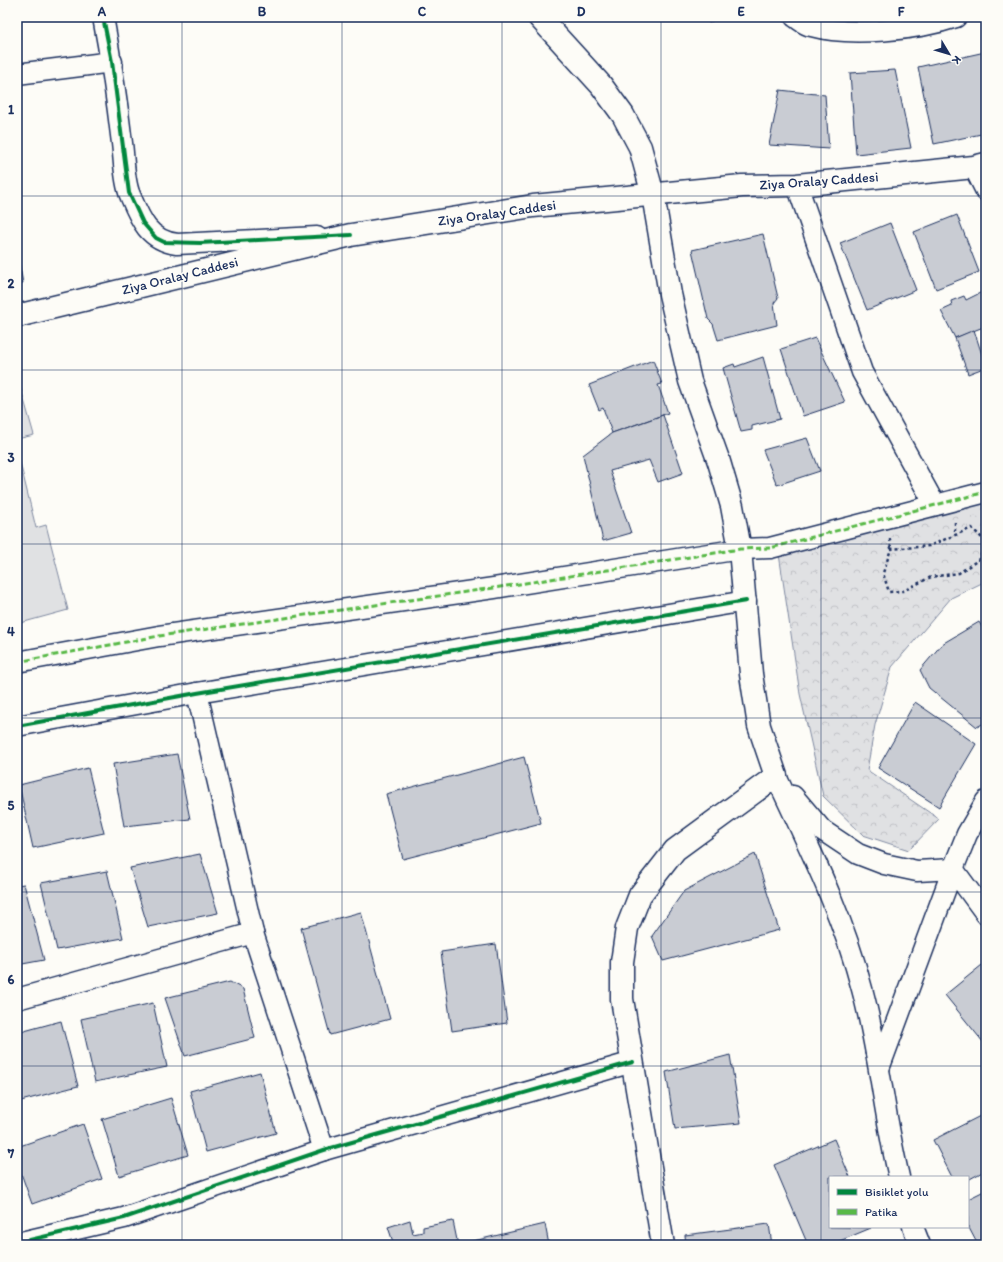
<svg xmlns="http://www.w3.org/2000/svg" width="1003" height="1262" font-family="Itim,sans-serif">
  <defs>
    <pattern id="park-crowns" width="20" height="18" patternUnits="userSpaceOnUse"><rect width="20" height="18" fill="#e0e1e3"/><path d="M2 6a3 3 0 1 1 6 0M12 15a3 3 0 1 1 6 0" fill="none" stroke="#c0c1c5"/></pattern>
  </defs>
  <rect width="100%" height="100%" fill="#fdfcf7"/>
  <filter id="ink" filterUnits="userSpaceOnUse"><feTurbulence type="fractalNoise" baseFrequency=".025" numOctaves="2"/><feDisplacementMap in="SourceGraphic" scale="8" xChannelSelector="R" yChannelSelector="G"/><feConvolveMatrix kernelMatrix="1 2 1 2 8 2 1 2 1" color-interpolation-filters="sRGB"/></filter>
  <g filter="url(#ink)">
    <!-- park -->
    <path fill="url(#park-crowns)" stroke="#7e88a0" d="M986,498V581L951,598L892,667L875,725L867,770L939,819L909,850L863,835L823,796L800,694L779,554Z"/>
    <!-- pitch -->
    <g fill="#e0e1e3" stroke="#7e88a0">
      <path d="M17,375L34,435L17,439Z"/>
      <path d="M17,450L36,528L46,525L68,610L17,624Z"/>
    </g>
    <!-- building -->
    <g fill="#c9ccd3" stroke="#1b2f5e">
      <path d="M705,17H719L709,23Z"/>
      <path d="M985,52L986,133L934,144L918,67Z"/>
      <path d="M895,70L911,148L856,154L850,73Z"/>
      <path d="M780,90L825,95L829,149L769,145Z"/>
      <path d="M957,215L979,272L936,289L914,232Z"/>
      <path d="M890,223L916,290L867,310L840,243Z"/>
      <path d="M763,234L778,298L774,303L777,325L718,340L713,324L708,319L692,250Z"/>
      <path d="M17,251L23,283L17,284Z"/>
      <path d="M986,290V326L955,338L941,311L952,306L951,301L964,296L966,300Z"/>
      <path d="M974,330L986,367L968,374L955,338Z"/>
      <path d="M815,338L845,402L803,416L781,349Z"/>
      <path d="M763,357L780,419L752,426V430L741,432L723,368L734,364L735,367Z"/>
      <path d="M653,360L662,384L658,385L668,413L612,433L603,408L599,410L589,385Z"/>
      <path d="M663,415L683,473L658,482L649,460L610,471L631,533L603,541L583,455L612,433Z"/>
      <path d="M807,438L820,471L777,485L763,450Z"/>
      <path d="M979,622L986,634V722L977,727L929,688L920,670L942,644Z"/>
      <path d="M915,702L976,744L939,807L878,768Z"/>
      <path d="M177,754L190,819L124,826L113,764Z"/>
      <path d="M524,757L541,823L403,859L386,794Z"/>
      <path d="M88,768L104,833L33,848L19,785Z"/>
      <path d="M200,854L218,913L148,927L130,868Z"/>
      <path d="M755,854L779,930L663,961L652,936L684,891Z"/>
      <path d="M107,871L123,938L57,950L41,883Z"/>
      <path d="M24,884L44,960L17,965V885Z"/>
      <path d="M361,912L390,1019L330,1035L301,928Z"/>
      <path d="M496,944L507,1023L452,1031L441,952Z"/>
      <path d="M982,965L986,971V1040L983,1042L945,995Z"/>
      <path d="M230,982L243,989L255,1038L185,1056L165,998Z"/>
      <path d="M153,1003L167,1067L95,1082L81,1019Z"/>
      <path d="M61,1021L78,1086L17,1102V1033Z"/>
      <path d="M730,1055L741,1123L675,1129L666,1072Z"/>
      <path d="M260,1072L276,1133L206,1152L190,1091Z"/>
      <path d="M171,1098L188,1155L119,1176L102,1119Z"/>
      <path d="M986,1113V1170L968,1180V1177H952L933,1140Z"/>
      <path d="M83,1124L102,1179L32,1204L17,1162V1147Z"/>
      <path d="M834,1139L850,1177H830V1227L871,1228L830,1245H808L774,1165Z"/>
      <path d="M986,1190V1245H978L968,1226V1199Z"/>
      <path d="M410,1220L413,1234L423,1232V1227L453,1221L458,1245H394L388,1227Z"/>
      <path d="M545,1224L549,1245H469V1242Z"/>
      <path d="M769,1224L772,1245H686L685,1235Z"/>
      <path d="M874,1241L875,1245H865Z"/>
    </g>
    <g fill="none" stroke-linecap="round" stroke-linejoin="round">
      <defs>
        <g id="street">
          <path d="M103,17C111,59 117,101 122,143C124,158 124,182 130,195C140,219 148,240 177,244L317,237"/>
          <path d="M795,17C800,20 805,25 811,26C850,37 918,30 956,17"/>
          <path d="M17,74L112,62"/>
          <path d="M974,167L986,191"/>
          <path d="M797,185L862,372L935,505"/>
          <path d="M17,662L159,636L494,588L740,549L770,548L986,492"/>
          <path d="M197,693L253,933L324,1150"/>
          <path d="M17,726L197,693L746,601"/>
          <path d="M776,776C808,845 843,915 862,989C879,1051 884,1115 899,1177"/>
          <path d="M793,796L822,830L858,854L884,864L917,871L953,869"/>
          <path d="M953,869L986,914"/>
          <path d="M17,999L253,933"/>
          <path d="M880,1066L953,869L967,834L986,801"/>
          <path d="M913,1227L920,1245"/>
          <path d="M17,1243L124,1218L324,1150L633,1062"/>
        </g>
        <g id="secondary">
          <path d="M539,17L601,85L623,115L640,147L653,195L670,294L690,381L719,462L732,506L740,549L751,674L759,726L776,776L675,850L640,895L627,928L622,962V999L663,1245"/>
          <path d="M17,316L351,235L533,206L742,186L797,185L974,167L986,164"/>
        </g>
      </defs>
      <!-- street casing -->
      <use href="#street" stroke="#1b2f5e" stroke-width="23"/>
      <!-- secondary casing -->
      <use href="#secondary" stroke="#1b2f5e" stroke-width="25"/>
      <!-- path -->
      <g stroke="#1b2f5e" stroke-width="2.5" stroke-dasharray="3 3" stroke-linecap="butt">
        <path d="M955,522V533"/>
        <path d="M890,539L891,549"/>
        <path d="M986,542L972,528L929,546L891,549L883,573L889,592L903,591L931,577L959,573L978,560L986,547"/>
      </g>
      <!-- street -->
      <use href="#street" stroke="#fdfcf7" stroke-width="20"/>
      <!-- secondary -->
      <use href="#secondary" stroke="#fdfcf7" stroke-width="22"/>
      <!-- quiet -->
      <path stroke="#58b947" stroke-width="3" stroke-dasharray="6 3" stroke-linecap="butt" d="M17,662L159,636L494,588L740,549L770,548L986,492"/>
      <defs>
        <g id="cycleway">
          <path d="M103,17L112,62L129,193L143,223L156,238L164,242L200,243L351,235"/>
          <path d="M17,726L197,693L746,601"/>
          <path d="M17,1243L124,1218L324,1150L633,1062"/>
        </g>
      </defs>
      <!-- cycleway casing -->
      <use href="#cycleway" stroke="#fdfcf7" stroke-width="6"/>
      <!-- cycleway -->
      <use href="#cycleway" stroke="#00873e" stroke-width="4"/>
    </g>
  </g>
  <!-- grid -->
  <path fill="none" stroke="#1b2f5e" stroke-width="1" stroke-opacity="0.55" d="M182,17V1245M342,17V1245M502,17V1245M661,17V1245M821,17V1245M17,196H986M17,370H986M17,544H986M17,718H986M17,892H986M17,1066H986"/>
  <g text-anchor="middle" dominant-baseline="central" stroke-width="3" stroke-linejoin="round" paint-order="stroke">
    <!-- street labels -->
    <g font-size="14" fill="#1b2f5e" stroke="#fdfcf7">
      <text transform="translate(819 181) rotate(-4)">Ziya Oralay Caddesi</text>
      <text transform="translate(497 213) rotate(-8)">Ziya Oralay Caddesi</text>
      <text transform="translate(180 276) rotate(-14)">Ziya Oralay Caddesi</text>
    </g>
  </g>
  <!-- margin -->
  <rect width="1003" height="1262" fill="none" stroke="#fdfcf7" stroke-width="44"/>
  <!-- legend -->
  <rect x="829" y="1176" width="140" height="52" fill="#fdfcf7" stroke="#a3aaba"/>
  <rect x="837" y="1189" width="20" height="6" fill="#00873e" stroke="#a3aaba"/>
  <text x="865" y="1196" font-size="12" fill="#1b2f5e">Bisiklet yolu</text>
  <rect x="837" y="1209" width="20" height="6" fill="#58b947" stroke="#a3aaba"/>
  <text x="865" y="1216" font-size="12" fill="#1b2f5e">Patika</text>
  <!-- north arrow -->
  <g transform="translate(949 54) rotate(128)" stroke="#fdfcf7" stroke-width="3" paint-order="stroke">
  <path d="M0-3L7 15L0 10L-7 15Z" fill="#1b2f5e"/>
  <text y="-6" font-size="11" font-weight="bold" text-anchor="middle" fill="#1b2f5e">K</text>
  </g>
  <rect x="22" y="22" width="959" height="1218" fill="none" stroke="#1b2f5e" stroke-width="1.5"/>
  <g font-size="13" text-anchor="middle" font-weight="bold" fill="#1b2f5e">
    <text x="102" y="16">A</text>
    <text x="262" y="16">B</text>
    <text x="422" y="16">C</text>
    <text x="581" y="16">D</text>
    <text x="741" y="16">E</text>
    <text x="901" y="16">F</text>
    <text x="11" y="114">1</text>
    <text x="11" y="288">2</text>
    <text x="11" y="462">3</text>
    <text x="11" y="636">4</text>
    <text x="11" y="810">5</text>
    <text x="11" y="984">6</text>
    <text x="11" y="1158">7</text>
  </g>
</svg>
